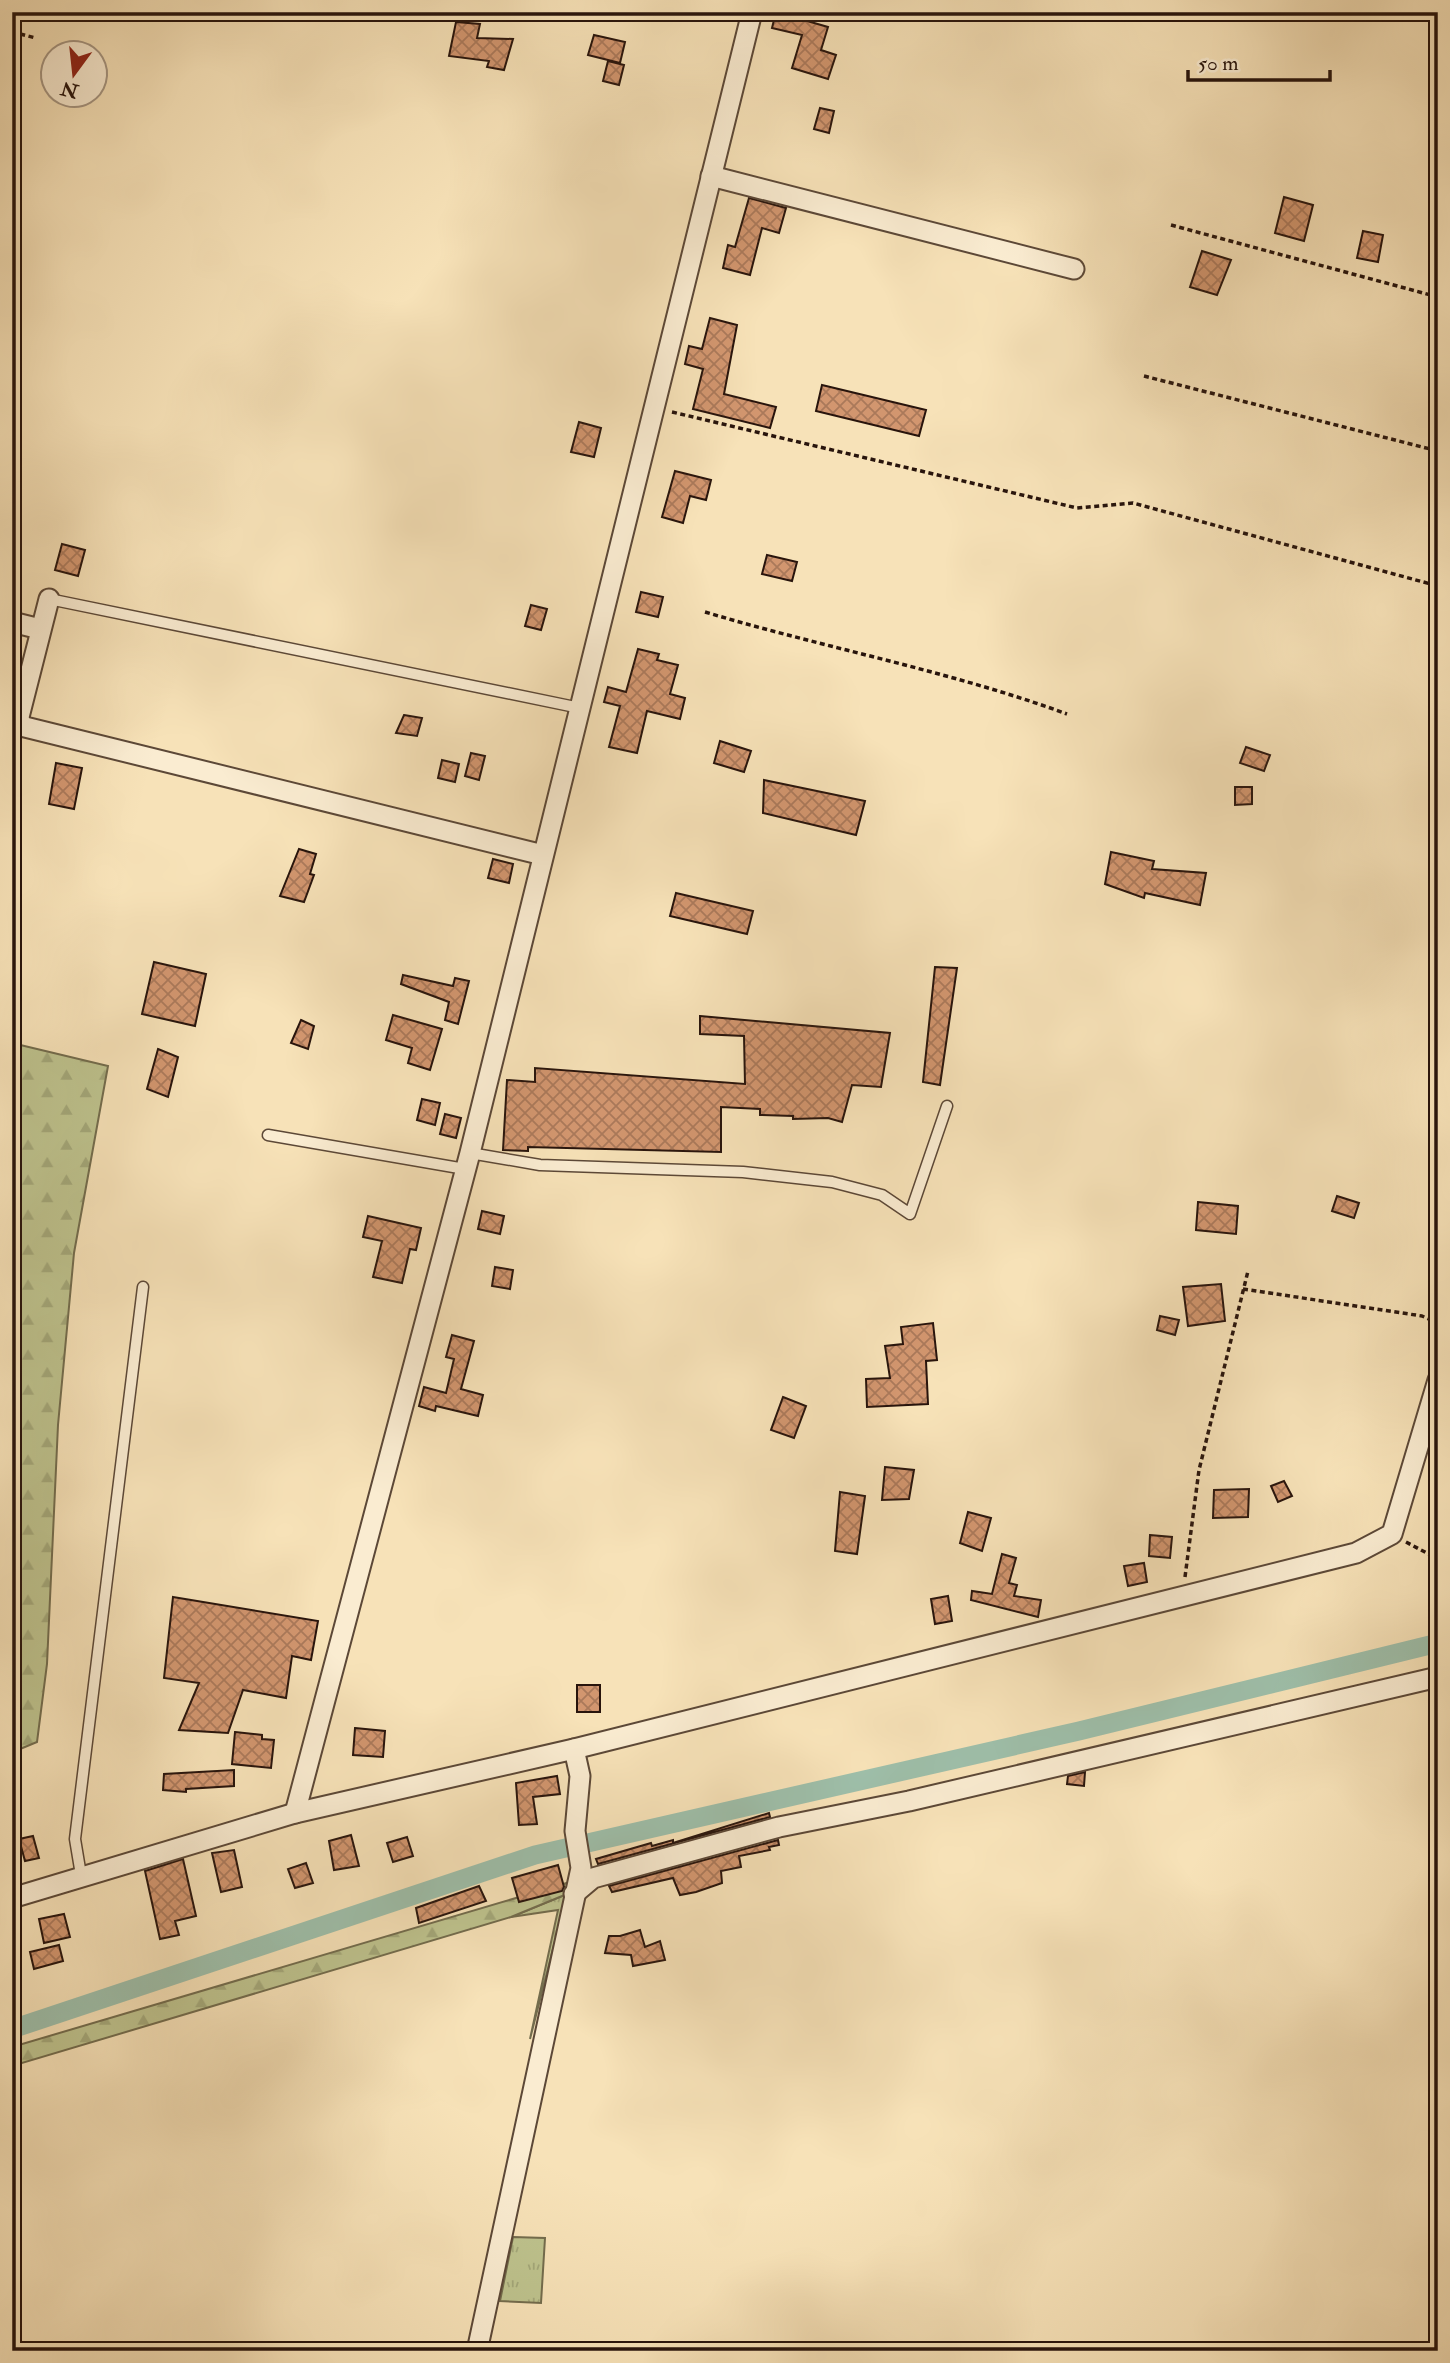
<svg xmlns="http://www.w3.org/2000/svg" width="1450" height="2363" font-family="'IM FELL Double Pica',serif">
  <defs>
    <pattern id="grass-tufts" width="24" height="20" patternUnits="userSpaceOnUse" patternTransform="scale(1.75)"><rect width="24" height="20" fill="#bec38e"/><path d="M3 7l-1-3M5 7V3M7 7l1-3M15 17l-1-3M17 17v-4M19 17l1-3" fill="none" stroke="#a3a779"/></pattern>
    <pattern id="forest-firs" width="22" height="20" patternUnits="userSpaceOnUse" patternTransform="scale(1.75)"><rect width="22" height="20" fill="#bec38e"/><path d="M5 1l3.5 6h-7zM16 11l3.5 6h-7z" fill="#a3a779"/></pattern>
    <pattern id="building-cross-hatch" width="8" height="8" patternUnits="userSpaceOnUse" patternTransform="scale(1.75)"><rect width="8" height="8" fill="#d2966f"/><path d="M0 0l8 8M0 8l8-8" fill="none" stroke="#aa795a"/></pattern>
  </defs>
  <rect width="100%" height="100%" fill="#f7e2b8"/>
  <filter id="stains"><feTurbulence type="fractalNoise" baseFrequency=".00286" numOctaves="4"/><feColorMatrix values="0 0 0 0 .2 0 0 0 0 .09 0 0 0 0 .02 0 0 0 .5 -.17"/></filter>
  <radialGradient id="worn" r=".72"><stop offset=".6" stop-color="#630" stop-opacity="0"/><stop offset="1" stop-color="#630" stop-opacity=".3"/></radialGradient>
  <!-- grass -->
  <g fill="url(#grass-tufts)" stroke="#736c4d" stroke-width="2">
    <path d="M567,1894L530,2039L558,1910L511,1917Z"/>
    <path d="M513,2237L545,2238L541,2303L500,2301Z"/>
  </g>
  <!-- forest -->
  <g fill="url(#forest-firs)" stroke="#736c4d" stroke-width="2">
    <path d="M12,1043L108,1066L74,1253L58,1425L47,1664L37,1742L13,1752Z"/>
    <path d="M570,1882L567,1894L511,1917L12,2066V2047Z"/>
  </g>
  <g fill="none" stroke-linecap="round" stroke-linejoin="round">
    <!-- canal -->
    <path stroke="#9ebfaa" stroke-width="19" d="M12,2029L535,1855L1079,1731L1438,1643"/>
  </g>
  <!-- building -->
  <g fill="url(#building-cross-hatch)" stroke="#28140c" stroke-width="2">
    <path d="M776,12L828,27L821,50L836,55L828,79L792,68L802,35L772,28Z"/>
    <path d="M456,22L480,24L477,38L513,39L504,70L487,67L489,61L449,56Z"/>
    <path d="M594,35L625,42L620,63L588,55Z"/>
    <path d="M608,61L624,65L619,85L603,81Z"/>
    <path d="M820,108L834,111L829,133L814,129Z"/>
    <path d="M1284,197L1313,205L1304,241L1275,233Z"/>
    <path d="M749,198L786,208L779,233L762,228L750,275L723,268L728,245L735,247Z"/>
    <path d="M1363,231L1383,235L1378,262L1357,258Z"/>
    <path d="M1202,251L1231,260L1217,295L1190,287Z"/>
    <path d="M710,318L737,325L724,394L776,407L770,428L693,409L703,369L685,364L689,346L702,349Z"/>
    <path d="M822,385L926,410L919,436L816,411Z"/>
    <path d="M579,422L601,428L594,457L571,452Z"/>
    <path d="M675,471L711,480L706,500L690,496L683,523L662,517Z"/>
    <path d="M62,544L85,550L78,576L55,570Z"/>
    <path d="M767,555L797,562L792,581L762,574Z"/>
    <path d="M641,592L663,597L658,617L636,612Z"/>
    <path d="M531,605L547,609L541,630L525,626Z"/>
    <path d="M638,649L659,654L657,660L678,665L670,694L685,698L680,719L647,711L637,753L609,747L620,706L604,702L608,687L626,692Z"/>
    <path d="M404,715L422,718L417,736L396,733Z"/>
    <path d="M720,741L751,751L744,772L714,763Z"/>
    <path d="M1246,747L1270,755L1264,771L1240,763Z"/>
    <path d="M471,753L485,756L479,780L465,776Z"/>
    <path d="M442,760L459,764L455,782L438,778Z"/>
    <path d="M56,763L82,768L74,809L49,804Z"/>
    <path d="M764,780L865,801L856,835L763,813Z"/>
    <path d="M1235,787H1252V804L1235,805Z"/>
    <path d="M299,849L316,854L310,874L314,875L304,902L280,896Z"/>
    <path d="M1111,852L1154,861L1152,869L1206,873L1200,905L1145,893L1144,898L1105,884Z"/>
    <path d="M493,859L513,864L509,883L488,878Z"/>
    <path d="M676,893L753,911L747,934L670,916Z"/>
    <path d="M154,962L206,974L195,1026L142,1014Z"/>
    <path d="M935,967L957,968L940,1085L923,1082Z"/>
    <path d="M403,975L453,986L455,978L469,981L458,1024L445,1020L449,1002L401,984Z"/>
    <path d="M393,1015L442,1029L430,1070L408,1063L412,1048L386,1040Z"/>
    <path d="M700,1016L890,1033L881,1087L852,1085L842,1122L828,1118L793,1119V1116L760,1115V1109L721,1107V1152L528,1147V1151L503,1150L507,1080L535,1082V1068L745,1084L744,1036L700,1034Z"/>
    <path d="M301,1020L314,1026L308,1049L291,1043Z"/>
    <path d="M158,1049L178,1057L168,1097L147,1089Z"/>
    <path d="M422,1099L440,1103L435,1125L417,1120Z"/>
    <path d="M445,1114L461,1118L456,1138L440,1134Z"/>
    <path d="M1337,1196L1359,1203L1354,1218L1332,1211Z"/>
    <path d="M1198,1202L1238,1206L1236,1234L1196,1230Z"/>
    <path d="M482,1211L504,1216L500,1234L478,1229Z"/>
    <path d="M368,1216L421,1228L416,1250L410,1249L402,1283L373,1277L382,1241L363,1237Z"/>
    <path d="M495,1267L513,1270L510,1289L492,1286Z"/>
    <path d="M1221,1284L1225,1321L1188,1326L1183,1287Z"/>
    <path d="M1160,1316L1179,1320L1175,1335L1157,1330Z"/>
    <path d="M933,1323L937,1360L926,1361L928,1404L867,1407L866,1379L890,1378L885,1346L903,1344L901,1327Z"/>
    <path d="M452,1335L474,1341L461,1389L483,1395L478,1416L436,1406L435,1411L419,1406L424,1387L446,1393L454,1359L446,1357Z"/>
    <path d="M783,1397L806,1406L794,1438L771,1430Z"/>
    <path d="M885,1467L914,1470L909,1499L882,1500Z"/>
    <path d="M1284,1481L1292,1496L1278,1502L1271,1486Z"/>
    <path d="M1249,1489L1248,1517L1213,1518L1214,1490Z"/>
    <path d="M840,1492L865,1496L857,1554L835,1551Z"/>
    <path d="M968,1512L991,1518L982,1551L960,1543Z"/>
    <path d="M1150,1535L1172,1537L1170,1558L1149,1556Z"/>
    <path d="M1002,1554L1016,1558L1009,1583L1017,1585L1014,1596L1041,1600L1038,1617L971,1600L972,1591L992,1594Z"/>
    <path d="M1144,1563L1147,1582L1128,1586L1124,1566Z"/>
    <path d="M948,1596L952,1621L935,1624L931,1599Z"/>
    <path d="M173,1597L318,1621L311,1660L292,1656L286,1698L243,1690L228,1733L179,1730L199,1683L164,1678Z"/>
    <rect x="577" y="1685" width="23" height="27"/>
    <path d="M355,1728L385,1731L383,1757L353,1755Z"/>
    <path d="M235,1732L262,1735V1739L274,1740L271,1768L232,1764Z"/>
    <path d="M234,1770V1786L186,1789V1792L163,1790L164,1774Z"/>
    <path d="M1085,1772L1084,1786L1067,1784L1068,1776Z"/>
    <path d="M557,1776L560,1794L533,1797L537,1824L519,1825L516,1783Z"/>
    <path d="M769,1813L770,1817L598,1864L596,1859L651,1843L652,1846L673,1840V1843Z"/>
    <path d="M351,1835L359,1866L334,1870L329,1841Z"/>
    <path d="M33,1836L39,1858L25,1861L19,1839Z"/>
    <path d="M407,1837L413,1856L393,1862L387,1843Z"/>
    <path d="M778,1840L779,1845L769,1847L770,1850L739,1856L741,1867L721,1871L722,1883L696,1892L680,1895L673,1878L612,1892L609,1886Z"/>
    <path d="M234,1850L242,1887L221,1892L212,1853Z"/>
    <path d="M183,1859L196,1916L175,1921L179,1935L160,1939L145,1871Z"/>
    <path d="M306,1863L313,1883L295,1888L288,1869Z"/>
    <path d="M558,1865L564,1887L562,1891L519,1902L512,1878Z"/>
    <path d="M479,1886L486,1901L419,1923L416,1908Z"/>
    <path d="M64,1914L70,1937L44,1943L39,1919Z"/>
    <path d="M640,1930L645,1947L660,1941L665,1960L633,1966L631,1955L605,1953L609,1936H620Z"/>
    <path d="M59,1945L63,1961L34,1969L30,1952Z"/>
  </g>
  <g fill="none" stroke-linecap="round" stroke-linejoin="round">
    <defs>
      <g id="service">
        <path d="M49,599L580,708"/>
        <path d="M268,1135L465,1169"/>
        <path d="M470,1153L540,1165L743,1172L832,1182L882,1195L910,1214L947,1106"/>
        <path d="M81,1875L75,1839L143,1287"/>
      </g>
      <g id="minor">
        <path d="M711,176L1074,269"/>
        <path d="M49,599L19,717L21,726L543,855"/>
        <path d="M12,622L40,629"/>
        <path d="M295,1813L470,1153L752,12"/>
        <path d="M574,1894L593,1878L779,1827L909,1801L1438,1677"/>
        <path d="M12,1898L295,1813L574,1749L1356,1553L1392,1534L1438,1380"/>
        <path d="M477,2351L581,1868L575,1831L580,1776L574,1749"/>
      </g>
    </defs>
    <!-- service casing -->
    <use href="#service" stroke="#5c4837" stroke-width="13"/>
    <!-- minor casing -->
    <use href="#minor" stroke="#5c4837" stroke-width="23"/>
    <!-- path -->
    <g stroke="#28140c" stroke-width="3.5" stroke-dasharray="5 3.5" stroke-linecap="butt">
      <path d="M12,32L36,38"/>
      <path d="M1171,225L1438,297"/>
      <path d="M1144,376L1438,451"/>
      <path d="M672,412L1077,508L1133,503L1438,586"/>
      <path d="M705,612C825,648 950,671 1067,714"/>
      <path d="M1243,1289L1422,1316L1438,1323"/>
      <path d="M1406,1542L1438,1559"/>
      <path d="M1185,1577L1199,1470L1248,1271"/>
    </g>
    <!-- service -->
    <use href="#service" stroke="#faecd1" stroke-width="10"/>
    <!-- minor -->
    <use href="#minor" stroke="#faecd1" stroke-width="19"/>
  </g>
  <!-- margin -->
  <rect width="1450" height="2363" fill="none" stroke="#f7e2b8" stroke-width="42"/>
  <rect x="14" y="14" width="1422" height="2335" fill="none" stroke="#28140c" stroke-width="3.5"/>
  <rect x="21" y="21" width="1408" height="2321" fill="none" stroke="#28140c" stroke-width="2"/>
  <!-- north arrow -->
  <g transform="translate(74 74) rotate(195)"><circle r="33" fill="#faecd1" stroke="#a69682" stroke-width="2"/>
  <path d="M0-5L12 26L0 18L-12 26Z" fill="#8f2418"/>
  <text y="-10" font-size="19" font-weight="bold" text-anchor="middle" fill="#28140c">N</text>
  </g>
  <!-- scale -->
  <path d="M1188 70v10h142v-10" fill="none" stroke="#28140c" stroke-width="3.5"/>
  <text x="1198" y="70" font-size="21" fill="#28140c" stroke="#faecd1" stroke-width="5" paint-order="stroke">50 m</text>
  <rect width="100%" height="100%" filter="url(#stains)"/>
  <rect width="100%" height="100%" fill="url(#worn)"/>
</svg>
